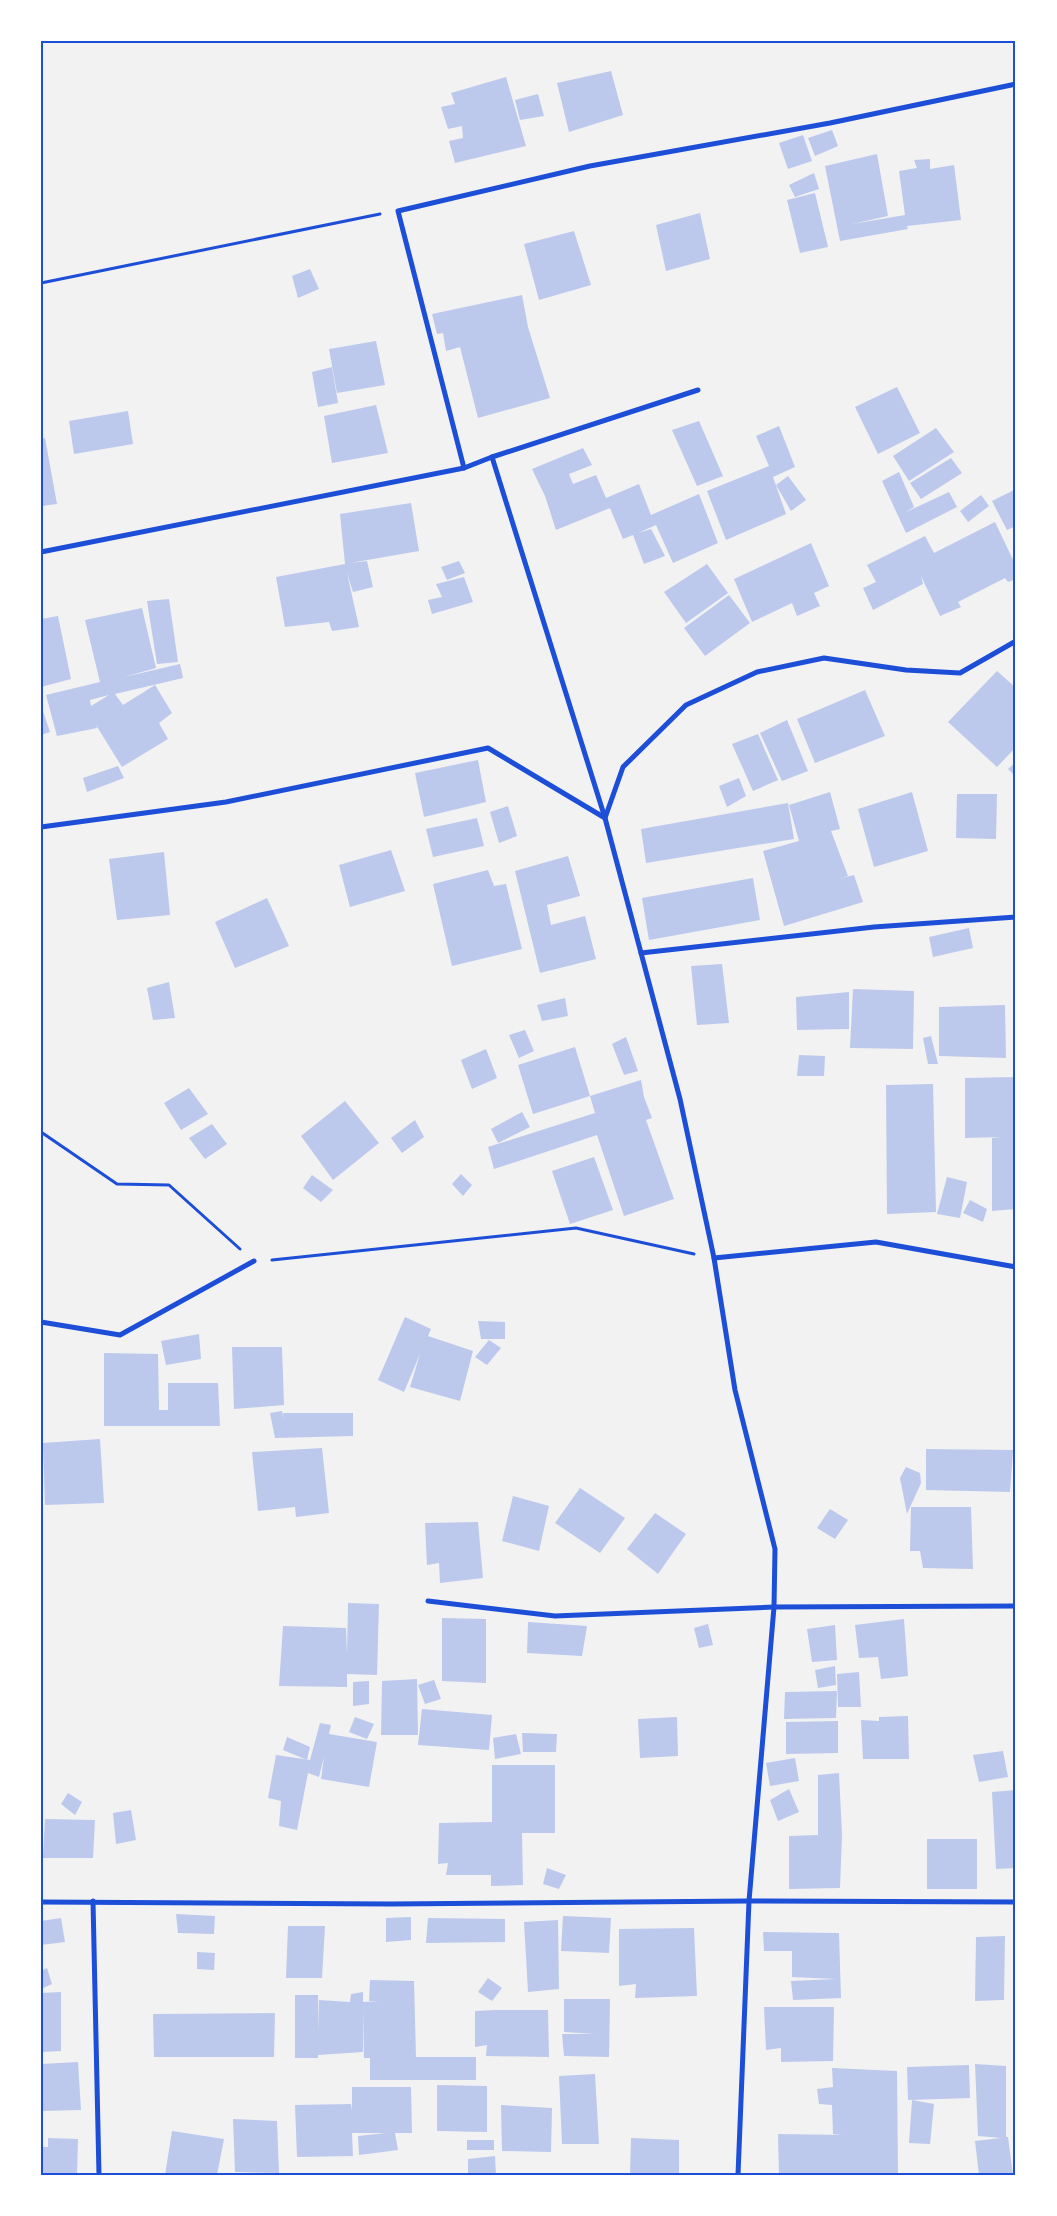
<svg xmlns="http://www.w3.org/2000/svg" width="1057" height="2216" font-family="'Titillium Web',sans-serif">
  <rect width="100%" height="100%" fill="#f2f2f2"/>
  <!-- building -->
  <g fill="#bdc9ec" fill-rule="evenodd">
    <path d="M611,71L623,115L569,132L557,83Z"/>
    <path d="M506,77L526,146L455,163L449,141L463,138L462,126L448,129L441,107L455,104L451,93Z"/>
    <path d="M538,94L544,116L520,120L515,100Z"/>
    <path d="M832,130L838,146L815,156L808,138Z"/>
    <path d="M803,135L812,161L788,169L779,143Z"/>
    <path d="M877,154L888,216L852,224L905,215L899,171L917,168L914,160L930,159V169L954,165L961,220L907,226L908,229L840,241L825,166Z"/>
    <path d="M814,173L819,189L795,197L789,185Z"/>
    <path d="M815,193L828,247L800,253L787,200Z"/>
    <path d="M700,213L710,259L666,271L656,225Z"/>
    <path d="M574,231L591,285L539,300L524,244Z"/>
    <path d="M310,269L319,289L298,298L292,276Z"/>
    <path d="M522,295L528,327L550,398L478,418L460,347L446,351L443,333L437,334L432,314Z"/>
    <path d="M376,341L385,385L337,393L329,349Z"/>
    <path d="M332,367L338,403L318,407L312,372Z"/>
    <path d="M897,387L920,433L878,454L855,407Z"/>
    <path d="M376,405L388,453L332,463L324,416Z"/>
    <path d="M128,411L133,444L74,454L69,421Z"/>
    <path d="M699,421L723,476L697,486L672,430Z"/>
    <path d="M779,426L795,467L773,477L786,514L726,540L707,491L769,466L756,436Z"/>
    <path d="M936,428L954,452L909,481L893,456Z"/>
    <path d="M45,438L57,504L41,506V439Z"/>
    <path d="M583,448L592,465L569,474L573,484L596,475L606,498L639,484L651,515L699,494L718,543L673,563L656,525L638,533L651,529L665,556L644,564L633,535L623,539L610,508L556,530L545,496L532,469Z"/>
    <path d="M951,458L962,473L921,499L910,483Z"/>
    <path d="M899,472L914,507L906,512L949,492L957,507L906,533L882,481Z"/>
    <path d="M788,476L806,500L791,511L776,485Z"/>
    <path d="M1016,489V526L1007,530L992,501Z"/>
    <path d="M981,495L989,506L968,522L960,511Z"/>
    <path d="M411,503L419,551L350,563L367,561L373,587L353,592L347,573L359,627L332,631L329,622L285,627L276,577L345,564L340,514Z"/>
    <path d="M995,522L1016,566V579L1008,582L1005,578L958,602L961,607L940,616L921,576L923,584L873,610L863,588L876,582L867,565L925,536L934,553Z"/>
    <path d="M811,543L829,586L814,593L820,606L797,616L792,603L752,622L734,579Z"/>
    <path d="M459,561L465,573L447,580L441,567Z"/>
    <path d="M707,564L728,593L686,623L664,592Z"/>
    <path d="M464,577L473,602L432,614L428,600L442,597L436,584Z"/>
    <path d="M729,595L750,623L705,656L684,628Z"/>
    <path d="M169,599L178,662L157,664L147,601Z"/>
    <path d="M142,608L156,668L124,677L180,664L183,678L115,694L123,705L155,685L172,713L159,723L168,739L122,767L96,725L97,728L57,736L46,695L100,682L85,620ZM109,695L91,706L90,700Z"/>
    <path d="M58,616L71,679L41,687V619Z"/>
    <path d="M997,671L1016,688V747L997,767L948,722Z"/>
    <path d="M865,690L885,736L815,763L797,719Z"/>
    <path d="M41,705L50,732L41,735Z"/>
    <path d="M787,720L808,771L782,781L760,733Z"/>
    <path d="M758,734L778,780L753,791L732,744Z"/>
    <path d="M478,760L486,802L424,817L415,773Z"/>
    <path d="M1016,762V777L1008,769Z"/>
    <path d="M118,766L124,778L87,792L83,778Z"/>
    <path d="M739,778L746,796L727,807L719,786Z"/>
    <path d="M830,792L840,829L831,831L848,876L838,879L854,875L863,902L784,926L763,851L799,841L789,805Z"/>
    <path d="M912,792L928,851L874,867L858,809Z"/>
    <path d="M957,794H997L996,839L956,838Z"/>
    <path d="M788,803L794,839L646,863L641,829Z"/>
    <path d="M508,806L517,836L499,843L490,812Z"/>
    <path d="M477,818L484,846L433,857L426,829Z"/>
    <path d="M391,850L405,891L350,907L339,865Z"/>
    <path d="M164,852L170,915L117,920L109,859Z"/>
    <path d="M568,856L580,896L547,905L551,925L585,916L596,959L540,973L515,871Z"/>
    <path d="M488,870L494,886L506,884L522,949L452,966L433,884Z"/>
    <path d="M753,878L760,920L649,940L642,898Z"/>
    <path d="M267,898L289,946L235,968L215,922Z"/>
    <path d="M969,928L973,948L933,957L929,937Z"/>
    <path d="M722,964L729,1023L697,1025L691,966Z"/>
    <path d="M169,982L175,1018L153,1020L147,988Z"/>
    <path d="M853,989L914,991L913,1049L850,1048Z"/>
    <path d="M849,992V1029L797,1030L796,997Z"/>
    <path d="M565,998L568,1016L542,1021L537,1005Z"/>
    <path d="M1005,1005L1006,1058L939,1056V1007Z"/>
    <path d="M525,1030L534,1051L519,1058L509,1035Z"/>
    <path d="M931,1036L938,1064H928L923,1038Z"/>
    <path d="M626,1037L638,1071L624,1075L612,1044Z"/>
    <path d="M575,1047L590,1096L533,1114L518,1065Z"/>
    <path d="M486,1049L497,1078L472,1089L461,1060Z"/>
    <path d="M799,1055L825,1056L824,1076H797Z"/>
    <path d="M1016,1077V1209L992,1211V1138L1001,1137L965,1138V1078Z"/>
    <path d="M641,1080L644,1097L652,1118L646,1120L674,1199L624,1216L597,1135L494,1169L488,1147L595,1113L590,1096Z"/>
    <path d="M933,1084L936,1212L887,1214L886,1085Z"/>
    <path d="M189,1088L208,1114L181,1130L164,1103Z"/>
    <path d="M345,1101L379,1143L333,1180L301,1136Z"/>
    <path d="M522,1112L530,1127L498,1143L491,1129Z"/>
    <path d="M415,1120L424,1137L402,1153L391,1138Z"/>
    <path d="M212,1124L227,1144L205,1159L189,1138Z"/>
    <path d="M594,1157L613,1210L570,1224L552,1171Z"/>
    <path d="M461,1174L472,1185L463,1196L452,1184Z"/>
    <path d="M312,1175L333,1190L321,1202L303,1188Z"/>
    <path d="M947,1177L967,1182L960,1218L937,1214Z"/>
    <path d="M970,1200L987,1209L983,1222L963,1213Z"/>
    <path d="M405,1317L431,1329L428,1336L473,1351L460,1401L410,1387L420,1354L404,1392L378,1380Z"/>
    <path d="M478,1321L505,1322V1339H481Z"/>
    <path d="M199,1334L201,1359L166,1365L161,1341Z"/>
    <path d="M489,1340L501,1348L487,1365L475,1357Z"/>
    <path d="M232,1347H282L284,1405L234,1409Z"/>
    <path d="M104,1353L158,1354L159,1410H168V1383H218L220,1426H104Z"/>
    <path d="M282,1411L284,1420L283,1413H353V1436L275,1438L270,1413Z"/>
    <path d="M100,1439L104,1503L45,1505L43,1443Z"/>
    <path d="M322,1448L329,1513L296,1517L295,1507L258,1511L252,1452Z"/>
    <path d="M926,1449L1013,1450L1010,1492L926,1490Z"/>
    <path d="M906,1467L920,1473L921,1483L907,1514L900,1478Z"/>
    <path d="M580,1488L625,1518L600,1553L555,1523Z"/>
    <path d="M513,1496L549,1506L539,1551L502,1541Z"/>
    <path d="M911,1507H971L973,1569L923,1568L920,1551H910Z"/>
    <path d="M830,1509L848,1520L835,1539L817,1528Z"/>
    <path d="M655,1513L686,1534L658,1574L627,1549Z"/>
    <path d="M478,1522L483,1578L440,1583L439,1563L427,1565L425,1523Z"/>
    <path d="M348,1603L379,1604L377,1675L347,1674V1687L279,1686L283,1626L346,1628L347,1655Z"/>
    <path d="M442,1618L486,1619V1683L442,1681Z"/>
    <path d="M904,1619L908,1676L881,1679L878,1657L859,1658L855,1625Z"/>
    <path d="M528,1622L587,1626L582,1656L527,1653Z"/>
    <path d="M708,1624L713,1645L699,1648L694,1628Z"/>
    <path d="M835,1625L837,1660L812,1662L807,1629Z"/>
    <path d="M835,1666L836,1685L818,1688L815,1670Z"/>
    <path d="M859,1672L861,1707H838L837,1674Z"/>
    <path d="M417,1679L418,1735H381L382,1681Z"/>
    <path d="M434,1680L441,1699L425,1704L418,1685Z"/>
    <path d="M369,1681V1704L353,1706V1682Z"/>
    <path d="M837,1691L836,1718L784,1719L785,1692Z"/>
    <path d="M422,1709L492,1715L489,1750L418,1745Z"/>
    <path d="M908,1716L909,1759H863L861,1720L879,1721V1717Z"/>
    <path d="M355,1717L374,1724L367,1739L349,1732Z"/>
    <path d="M677,1717L678,1756L640,1758L638,1719Z"/>
    <path d="M838,1721V1753L786,1754V1722Z"/>
    <path d="M320,1723L331,1725L329,1734L377,1742L369,1787L321,1779L324,1757L319,1777L308,1773L297,1830L279,1826L281,1801L268,1798L276,1755L310,1760Z"/>
    <path d="M522,1733L557,1734L556,1752H523Z"/>
    <path d="M516,1734L521,1754L495,1759L493,1738Z"/>
    <path d="M287,1737L310,1747L307,1760L283,1750Z"/>
    <path d="M1003,1751L1008,1777L979,1782L973,1755Z"/>
    <path d="M1016,1756V1777H1014L1013,1757Z"/>
    <path d="M795,1758L799,1781L770,1786L766,1763Z"/>
    <path d="M492,1765H555V1833H522L523,1885L491,1886V1875H446L448,1863L438,1864L439,1823L492,1822Z"/>
    <path d="M839,1773L842,1835L840,1888L789,1889V1836L818,1835V1775Z"/>
    <path d="M789,1789L799,1812L778,1821L770,1800Z"/>
    <path d="M1016,1790V1868L996,1869L992,1792Z"/>
    <path d="M68,1793L82,1802L75,1815L61,1804Z"/>
    <path d="M131,1810L136,1840L116,1844L113,1813Z"/>
    <path d="M45,1819L95,1820L93,1858H43Z"/>
    <rect x="927" y="1839" width="50" height="50"/>
    <path d="M547,1868L566,1875L559,1889L543,1884Z"/>
    <path d="M176,1914L215,1916L214,1934L178,1933Z"/>
    <path d="M563,1916L611,1918L609,1953L561,1951Z"/>
    <path d="M411,1917V1940L386,1942V1918Z"/>
    <path d="M61,1918L65,1942L41,1945V1921Z"/>
    <path d="M428,1918L505,1919V1942L426,1943Z"/>
    <path d="M558,1920L559,1989L528,1992L524,1922Z"/>
    <path d="M288,1926H325L322,1978H286Z"/>
    <path d="M694,1928L697,1996L635,1998L636,1984L619,1986V1929Z"/>
    <path d="M763,1932L839,1933L841,1998L793,2000L791,1981L836,1979L792,1977V1951H764Z"/>
    <path d="M1005,1936L1004,2000L975,2001L976,1937Z"/>
    <path d="M197,1952L215,1953L214,1970L197,1969Z"/>
    <path d="M47,1968L52,1984L41,1989V1971Z"/>
    <path d="M488,1978L502,1988L492,2001L478,1992Z"/>
    <path d="M370,1980L414,1981L416,2057H476V2080H370V2058H364L363,2009V2052L318,2055V2058H295V1995H318L319,2033V2000L350,2002L351,1994L363,1992V2002L379,2001H369Z"/>
    <path d="M61,1992V2051L41,2052V1993Z"/>
    <path d="M564,1999H610L609,2057L564,2056L562,2034H595L564,2032Z"/>
    <path d="M764,2007H834L833,2061L781,2062V2048L766,2050Z"/>
    <path d="M495,2010H548L549,2057L486,2056L487,2045L475,2047V2011Z"/>
    <path d="M275,2013L274,2057H154L153,2014Z"/>
    <path d="M78,2062L81,2110L41,2111V2064Z"/>
    <path d="M975,2064L1006,2066V2137H1008L1013,2175H979L975,2141L1001,2138L978,2136Z"/>
    <path d="M969,2065L970,2098L908,2100L907,2067Z"/>
    <path d="M832,2068L897,2071L898,2175H779L778,2134L842,2135L833,2134L832,2105L819,2104L817,2089L833,2087Z"/>
    <path d="M595,2074L599,2144H562L559,2076Z"/>
    <path d="M437,2085L487,2086V2132L437,2131Z"/>
    <path d="M352,2087H411L412,2133H395L398,2150L359,2155L358,2136L386,2133H352L353,2156L297,2157L295,2105L351,2104L352,2111Z"/>
    <path d="M912,2100L934,2104L930,2144L909,2143Z"/>
    <path d="M501,2105L552,2108L551,2152L502,2151Z"/>
    <path d="M233,2119L277,2121L279,2173L235,2172Z"/>
    <path d="M172,2131L224,2139L217,2175H165Z"/>
    <path d="M48,2138L78,2139L77,2175H41V2147H48Z"/>
    <path d="M631,2138L679,2140V2175H630Z"/>
    <rect x="467" y="2140" width="27" height="10"/>
    <path d="M495,2156L496,2175H468V2159Z"/>
  </g>
  <g fill="none" stroke-linecap="round" stroke-linejoin="round">
    <!-- path -->
    <g stroke="#1d4ed8" stroke-width="3">
      <path d="M41,283L380,214"/>
      <path d="M41,1132L117,1184L169,1185L240,1249"/>
      <path d="M272,1260L576,1228L694,1254"/>
    </g>
    <!-- minor -->
    <g stroke="#1d4ed8" stroke-width="5">
      <path d="M492,457L605,818L680,1099L714,1258L735,1390L775,1549L774,1607L749,1901L738,2175"/>
      <path d="M464,468L398,211L590,166L830,123L1016,84"/>
      <path d="M41,552L464,468L492,457L698,390"/>
      <path d="M41,827L226,802L488,748L605,818L623,767L686,705L757,672L824,658L906,670L960,673L1016,641"/>
      <path d="M641,953L874,927L1016,917"/>
      <path d="M714,1258L876,1242L1016,1267"/>
      <path d="M41,1322L120,1335L254,1261"/>
      <path d="M428,1601L555,1616L774,1607L1016,1606"/>
      <path d="M93,1901L99,2175"/>
      <path d="M41,1902L391,1904L749,1901L1016,1902"/>
    </g>
  </g>
  <!-- border -->
  <rect width="1057" height="2216" fill="none" stroke="#ffffff" stroke-width="85"/>
  <rect x="42" y="42" width="972" height="2132" fill="none" stroke="#1d4ed8" stroke-width="2"/>
</svg>
